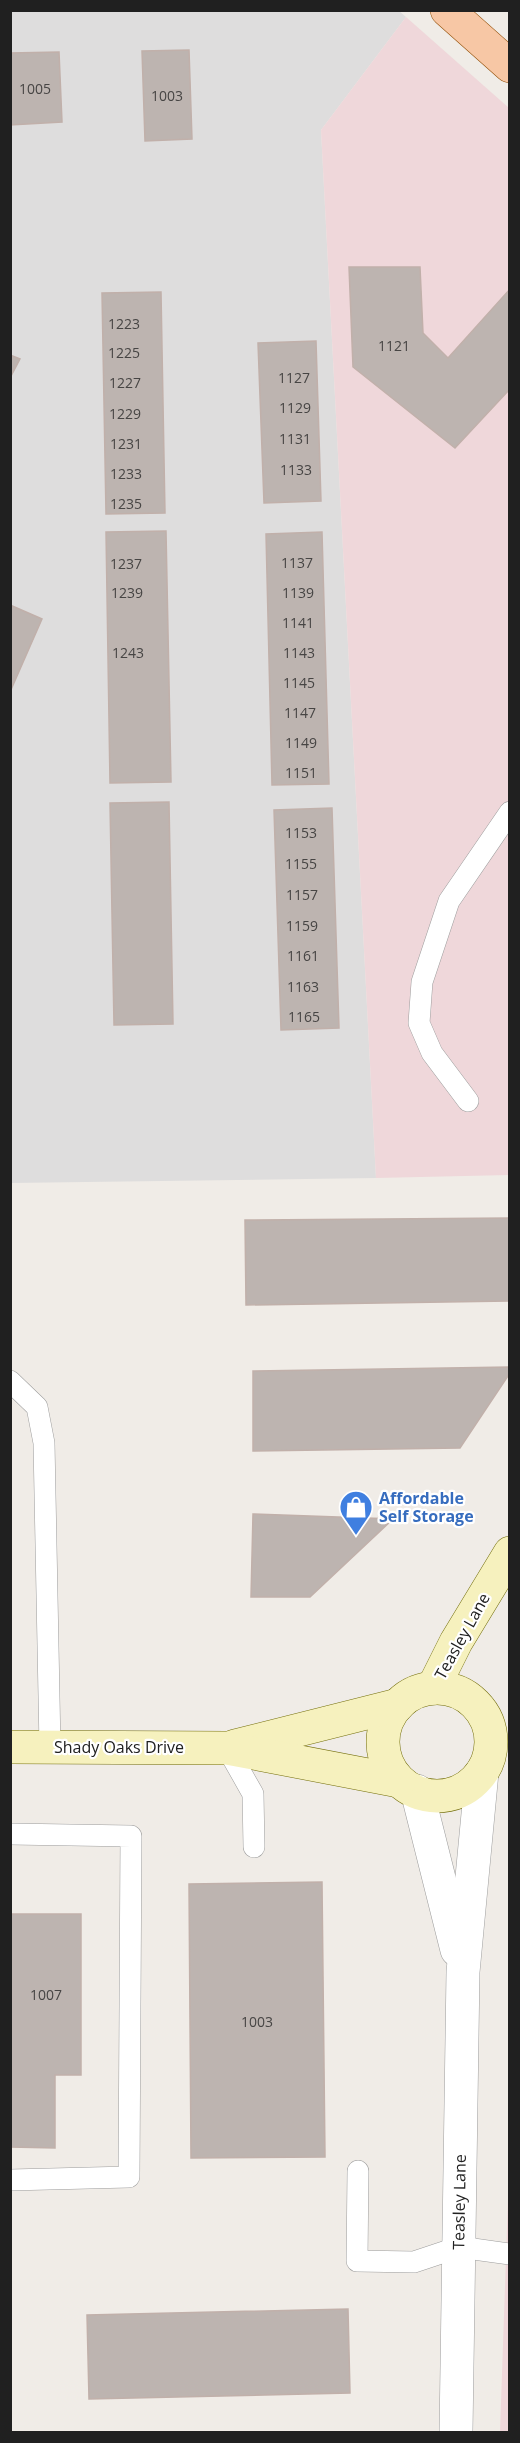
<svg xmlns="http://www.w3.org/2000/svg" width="520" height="2443" font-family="'Open Sans',sans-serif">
  <rect width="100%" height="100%" fill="#f0ece7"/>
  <!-- residential -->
  <path fill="#dedddd" d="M398,10L406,17L321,130L376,1178L11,1183L10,11Z"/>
  <!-- commercial -->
  <g fill="#efd7da">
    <path d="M406,17L509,108V1175L376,1178L321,130Z"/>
    <path d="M509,2169L510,2432H500Z"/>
  </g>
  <!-- building -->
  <g fill="#bdb4b0" stroke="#c1b0aa" stroke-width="1.5">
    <path d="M189,50L192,139L145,141L142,51Z"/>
    <path d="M59,52L62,122L10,125V53Z"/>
    <path d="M349,267H420L423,333L448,358L510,289V389L455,448L353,367Z"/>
    <path d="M161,292L165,513L106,514L102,293Z"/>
    <path d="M316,341L321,501L264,503L258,343Z"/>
    <path d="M10,355L20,359L10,378Z"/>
    <path d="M166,531L171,782L110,783L106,532Z"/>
    <path d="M322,532L329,784L272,785L266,534Z"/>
    <path d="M10,605L42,619L10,692Z"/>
    <path d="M169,802L173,1024L114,1025L110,803Z"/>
    <path d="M332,808L339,1028L281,1030L274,810Z"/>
    <path d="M510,1218V1301L246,1305L245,1220Z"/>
    <path d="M510,1367V1373L460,1448L253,1451V1371Z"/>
    <path d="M253,1514L393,1519L310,1597H251Z"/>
    <path d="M322,1882L325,2157L191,2158L189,1884Z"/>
    <path d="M10,1914H81V2075H55V2148L10,2147Z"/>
    <path d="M348,2309L350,2393L89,2399L87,2315Z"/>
  </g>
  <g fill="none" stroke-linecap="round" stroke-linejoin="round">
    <defs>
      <g id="lane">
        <path d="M468,1101L432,1053L419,1023L422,982L449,901L510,812"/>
        <path d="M10,1381L37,1407L44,1443L50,1747"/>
        <path d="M227,1748L253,1794L254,1847"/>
        <path d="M10,1834L131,1836L129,2177L10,2180"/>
        <path d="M358,2171L357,2261L414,2262L459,2247L510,2254"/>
      </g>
      <g id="street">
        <path d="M417,1791L457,1950"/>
        <path d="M456,2432L463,1972L482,1772"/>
      </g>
      <g id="secondary">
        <path d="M433,1688L456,1642L510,1553"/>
        <circle cx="437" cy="1742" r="54"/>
        <path d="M235,1746L398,1705"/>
        <path d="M10,1747L227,1748L399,1781"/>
      </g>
      <path id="primary" d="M447,10L510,66"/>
    </defs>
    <!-- lane casing -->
    <use href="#lane" stroke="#9d9d9d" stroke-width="22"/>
    <!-- street casing -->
    <use href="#street" stroke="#9d9d9d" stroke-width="34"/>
    <!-- secondary casing -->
    <use href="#secondary" stroke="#736e0b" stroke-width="34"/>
    <!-- primary casing -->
    <use href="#primary" stroke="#935008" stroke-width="34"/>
    <!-- lane -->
    <use href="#lane" stroke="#fff" stroke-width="21"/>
    <!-- street -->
    <use href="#street" stroke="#fff" stroke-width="33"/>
    <!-- secondary -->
    <use href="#secondary" stroke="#f6f1be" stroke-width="33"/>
    <!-- primary -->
    <use href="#primary" stroke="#f7c7a5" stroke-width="33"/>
  </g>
  <!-- icons -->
  <defs>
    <symbol id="shop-pin" viewBox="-11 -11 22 30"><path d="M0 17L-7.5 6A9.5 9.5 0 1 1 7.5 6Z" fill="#3f7fe0" stroke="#fff"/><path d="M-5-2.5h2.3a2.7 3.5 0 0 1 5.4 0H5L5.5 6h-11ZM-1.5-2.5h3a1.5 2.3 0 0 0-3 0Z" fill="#fff"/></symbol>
  </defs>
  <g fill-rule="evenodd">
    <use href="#shop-pin" x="337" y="1488" width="38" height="52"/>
  </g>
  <g text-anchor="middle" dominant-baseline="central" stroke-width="4.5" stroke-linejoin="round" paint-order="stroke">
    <!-- number labels -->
    <g font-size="14" fill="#474544">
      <text x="35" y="88">1005</text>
      <text x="167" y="95">1003</text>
      <text x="124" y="323">1223</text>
      <text x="394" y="345">1121</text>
      <text x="124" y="352">1225</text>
      <text x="294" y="377">1127</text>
      <text x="125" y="382">1227</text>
      <text x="295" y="407">1129</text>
      <text x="125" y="413">1229</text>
      <text x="295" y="438">1131</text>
      <text x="126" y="443">1231</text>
      <text x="296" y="469">1133</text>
      <text x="126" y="473">1233</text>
      <text x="126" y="503">1235</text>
      <text x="297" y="562">1137</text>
      <text x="126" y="563">1237</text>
      <text x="127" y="592">1239</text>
      <text x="298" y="592">1139</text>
      <text x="298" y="622">1141</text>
      <text x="128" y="652">1243</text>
      <text x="299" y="652">1143</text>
      <text x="299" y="682">1145</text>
      <text x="300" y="712">1147</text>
      <text x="301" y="742">1149</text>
      <text x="301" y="772">1151</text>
      <text x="301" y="832">1153</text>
      <text x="301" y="863">1155</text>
      <text x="302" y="894">1157</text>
      <text x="302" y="925">1159</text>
      <text x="303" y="955">1161</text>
      <text x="303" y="986">1163</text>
      <text x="304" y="1016">1165</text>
      <text x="46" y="1994">1007</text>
      <text x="257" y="2021">1003</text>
    </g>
    <!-- shop labels -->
    <g font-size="16" font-weight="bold" fill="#366cbe" stroke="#fff" text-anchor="start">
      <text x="379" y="1498">Affordable<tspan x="379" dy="18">Self Storage</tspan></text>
    </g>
    <!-- street labels -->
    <g font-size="16" fill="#202020" stroke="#fff">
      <text transform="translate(462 1636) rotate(-61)">Teasley Lane</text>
      <text x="119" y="1747">Shady Oaks Drive</text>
      <text transform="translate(459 2202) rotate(-89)">Teasley Lane</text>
    </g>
  </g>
  <!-- border -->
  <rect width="520" height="2443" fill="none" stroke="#202020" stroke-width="24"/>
</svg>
